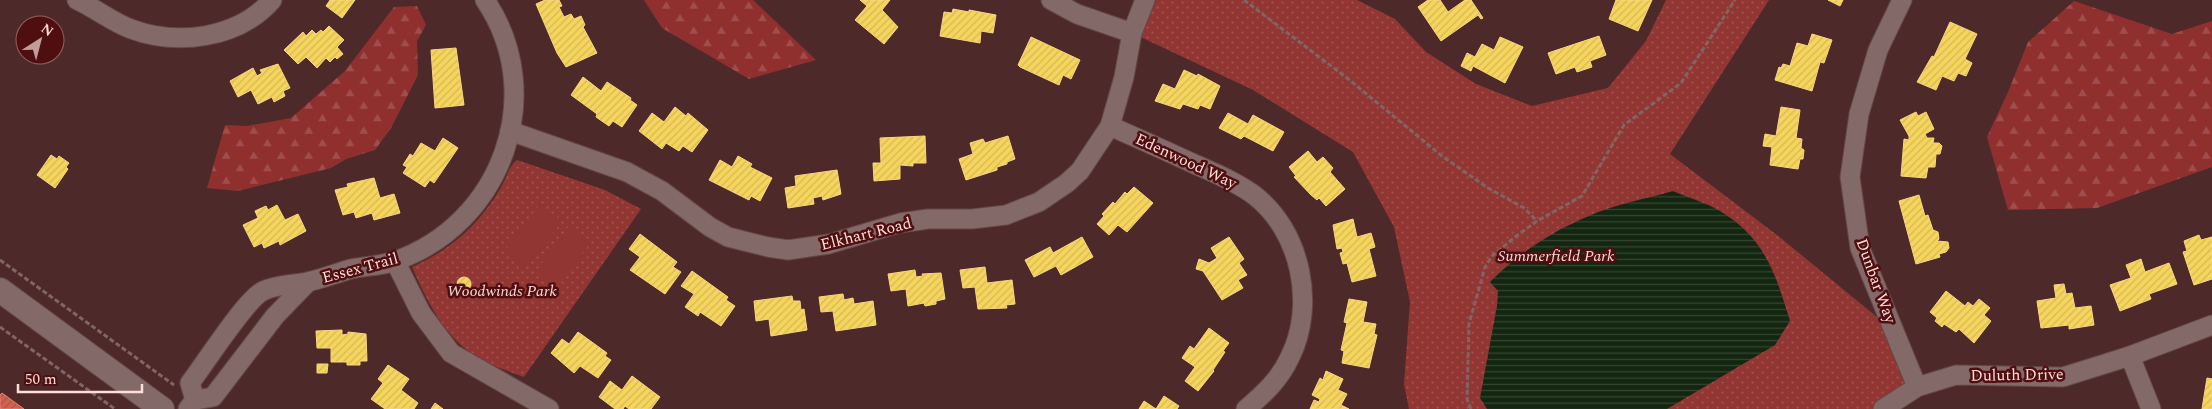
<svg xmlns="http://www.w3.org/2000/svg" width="2212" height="409" font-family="Spectral,serif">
  <defs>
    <pattern id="forest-firs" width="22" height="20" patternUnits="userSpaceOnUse" patternTransform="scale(1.25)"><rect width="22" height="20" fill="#8f302f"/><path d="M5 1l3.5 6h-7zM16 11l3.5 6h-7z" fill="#a04e4d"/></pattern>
    <pattern id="park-dots" width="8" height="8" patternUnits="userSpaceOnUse" patternTransform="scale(1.25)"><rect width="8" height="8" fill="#913633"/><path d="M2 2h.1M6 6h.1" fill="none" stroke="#a25350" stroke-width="1.8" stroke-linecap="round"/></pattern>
    <pattern id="water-rules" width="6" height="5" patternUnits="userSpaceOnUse" patternTransform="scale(1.25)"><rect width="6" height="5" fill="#122610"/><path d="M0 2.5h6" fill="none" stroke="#364532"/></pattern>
    <pattern id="homes-hatch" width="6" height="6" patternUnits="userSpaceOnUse" patternTransform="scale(1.25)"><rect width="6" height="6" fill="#f6d55c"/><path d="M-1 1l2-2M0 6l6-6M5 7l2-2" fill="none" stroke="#d4b857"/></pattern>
    <pattern id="shops-hatch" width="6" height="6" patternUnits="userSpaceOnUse" patternTransform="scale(1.25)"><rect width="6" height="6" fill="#d6604d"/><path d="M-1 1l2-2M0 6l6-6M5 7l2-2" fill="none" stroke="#a65649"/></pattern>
  </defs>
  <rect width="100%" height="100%" fill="#4d2a29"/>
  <!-- forest -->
  <g fill="url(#forest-firs)">
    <path d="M644,0H753L816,60L749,79L662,28Z"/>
    <path d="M2074,1L2172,34L2212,21V167L2097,208L2008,210L1987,137L2008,92L2028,42Z"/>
    <path d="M417,6L426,25L417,41L418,75L391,128L375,150L346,159L331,168L238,191L207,188L225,125L247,126L291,118L345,71L394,7Z"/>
  </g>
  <!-- park -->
  <g fill="url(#park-dots)">
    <path d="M1145,0H1357L1395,19L1426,52L1476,84L1532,106L1608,88L1646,41L1666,0H1769L1670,154L1777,235L1894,331L1917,387L1902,409H1409L1404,384L1410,302L1394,227L1353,152L1253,90L1132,33Z"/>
    <path d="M517,160L605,190L641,209L524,377C508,371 492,366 477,357C444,337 427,301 412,267C450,250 479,225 500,189C506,180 509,165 517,160Z"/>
  </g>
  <!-- garden -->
  <g fill="#913633">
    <path d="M540,204L562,221L527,267L505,251Z"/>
    <path d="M569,226L591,242L556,289L535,273Z"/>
  </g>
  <!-- water -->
  <path fill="url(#water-rules)" d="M1673,191C1691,199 1714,205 1729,217C1767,243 1777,279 1790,321L1775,345L1667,409H1487L1480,398L1497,306L1498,291L1490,282C1519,253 1551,232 1589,216C1615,204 1646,199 1673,191Z"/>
  <!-- homes -->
  <g fill="url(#homes-hatch)" stroke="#f9d782">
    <path d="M330,0H355L342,18L326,6Z"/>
    <path d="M545,0H559L562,6L559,7L564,17L571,14L574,19L581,16L585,25L583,27L597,53L566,67L557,53L536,4Z"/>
    <path d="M860,0H890L882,10L898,27L884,44L855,20L867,6Z"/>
    <path d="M1428,0H1440L1448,12L1465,0H1471L1483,18L1481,19L1478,15L1441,41L1418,7Z"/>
    <path d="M1616,0H1652L1638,31L1609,19Z"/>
    <path d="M1828,0H1843L1840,6Z"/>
    <path d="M953,9L969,12V10L996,15L993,33L981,31L980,43L940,36L944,12L952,13Z"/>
    <path d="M1950,22L1977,34L1965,59L1972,63L1966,76L1958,73L1954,81L1942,76L1936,90L1917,82L1932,56L1934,57Z"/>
    <path d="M329,26L344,40L337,47L343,54L337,59L335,57L330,62L326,58L317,68L306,57L298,64L284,50L303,32L306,36L312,30L316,34L321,30L323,32Z"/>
    <path d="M1812,34L1832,40L1824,63L1820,62L1812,91L1775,80L1779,67L1781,68L1783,64L1790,66L1797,43L1808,46Z"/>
    <path d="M1599,36L1606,55L1590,61L1592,67L1577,72L1575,67L1556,74L1548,53Z"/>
    <path d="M1031,37L1080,60L1071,79L1063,75L1059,85L1020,67L1018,65Z"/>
    <path d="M1500,37L1523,47L1505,83L1473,66L1471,71L1461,66L1467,53L1475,57L1482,44L1494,50Z"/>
    <path d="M456,48L464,105L435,108L431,50Z"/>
    <path d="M278,64L290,88L283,91L285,96L274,102L272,97L258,104L251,90L238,97L230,81L253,68L257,76L262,73L260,70Z"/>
    <path d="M1184,70L1197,76L1198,74L1220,86L1210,109L1200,105L1198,109L1183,104L1180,109L1155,101L1163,84L1175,89Z"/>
    <path d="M583,77L601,91L607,82L631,98L630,100L637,105L622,127L613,121L609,126L596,117L597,114L571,95Z"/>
    <path d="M675,107L686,116L688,113L708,130L692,152L683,146L679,151L666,143L662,149L639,131L652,113L664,122Z"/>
    <path d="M1781,107L1800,110L1796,138L1802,139L1801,148L1804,150L1803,159H1800L1798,169L1770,165L1772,147L1763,146L1765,134L1776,136Z"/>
    <path d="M1916,112L1918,116L1926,112L1934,129L1925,134L1927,138H1934L1933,143H1939L1942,146L1940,154H1936L1935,167H1928L1926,178L1901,176L1904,139L1909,140V136L1900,120Z"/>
    <path d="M1228,113L1248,124L1253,115L1284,132L1273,151L1244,136L1241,139L1219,128Z"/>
    <path d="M925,136L926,163H913V166L900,165V179L874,181L873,163H881L880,138Z"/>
    <path d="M1008,136L1015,159L1007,162V164L997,167V170L966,180L959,159L973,154L970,143L983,139L985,143Z"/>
    <path d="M443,138L458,148L434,183L430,180L425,187L403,173L407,167L403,165L410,154L413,156L421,143L435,151Z"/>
    <path d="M1308,151L1317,162L1323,157L1333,168L1330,172L1345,189L1326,206L1319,198L1317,200L1311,195L1294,177L1296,176L1289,167Z"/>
    <path d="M51,155L57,159L59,156L69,163L66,167L68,169L55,188L37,175Z"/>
    <path d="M738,156L752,164L750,167L772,178L760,201L751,196L749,200L709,180L720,160L732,167Z"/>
    <path d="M837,170L841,194L823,200L822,196L813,198L814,204L788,208L785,188L796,186L795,176Z"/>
    <path d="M374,178L380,198L394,194L400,213L374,220L372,213L356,218L354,212L343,215L335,190L348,187L347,184Z"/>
    <path d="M1134,187L1153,203L1127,232L1118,225L1109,235L1097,224L1104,216L1102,214L1113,202L1115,204L1125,192L1127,194Z"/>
    <path d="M1919,195L1925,216L1928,215L1933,230L1938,232L1939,239L1937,241L1948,242L1949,248L1946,252L1939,254L1940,257L1916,264L1899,201Z"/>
    <path d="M277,205L285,220L298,214L306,231L280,245L279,241L264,248L262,243L254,247L243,225L258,218L255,211L266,206L268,210Z"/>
    <path d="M1353,219L1357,237L1371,233L1375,247L1369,249L1376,276L1352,282L1347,263L1343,264L1340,253L1343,252L1342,248L1337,249L1333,225Z"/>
    <path d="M640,234L677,262L673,267L681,272L665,294L630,270L640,257L629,249Z"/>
    <path d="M2199,235L2201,240L2212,237V279L2194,285L2183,252L2187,251L2184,241Z"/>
    <path d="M1082,237L1093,257L1061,275L1056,266L1034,277L1025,260L1050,247L1053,253Z"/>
    <path d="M1229,237L1244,259L1239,263L1247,275L1238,280L1243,288L1222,300L1203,271L1196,269L1199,259L1209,263L1217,258L1211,248Z"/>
    <path d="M2141,259L2145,272L2169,263L2177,284L2149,294L2151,299L2120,311L2110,285L2131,278L2126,265Z"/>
    <path d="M985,267L987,283L1012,280L1015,304L1006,305L1007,308L978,309L975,287L963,288L960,270Z"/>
    <path d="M915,270L916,277L923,276L922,274L941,273L945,299L936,301V304L925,306L924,303L908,306L906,289L891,291L888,274Z"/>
    <path d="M692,271L728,297L726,300L735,306L721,326L700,312L698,316L685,307L694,294L681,286Z"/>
    <circle cx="464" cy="284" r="7"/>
    <path d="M2064,284L2066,294L2072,293L2075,308L2091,306L2094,325L2069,329V325L2041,328L2037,301L2056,298L2054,285Z"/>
    <path d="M1946,291L1965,306L1968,302L1973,306L1979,299L1990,308L1984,315L1991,321L1974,343L1959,329L1956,332L1944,324L1942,327L1935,321L1937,318L1930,312Z"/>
    <path d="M843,294L844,300L853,298L854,304L873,301L876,325L836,331L833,311L821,312L819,297Z"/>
    <path d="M792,296L793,301H800L801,310L804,309L807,330L771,336L769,319L756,321L754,301Z"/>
    <path d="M1349,299L1367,302L1363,322L1376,324L1374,334L1377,335L1369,368L1342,363L1344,351L1341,350L1347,323L1344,322Z"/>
    <path d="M1209,328L1229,343L1223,351L1225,352L1213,370L1214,371L1198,391L1185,381L1195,367L1182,358L1190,346L1194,349Z"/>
    <path d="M342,330V335L348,334V332L366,334L367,361H360V365H347V362H331V348H317L316,331Z"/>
    <path d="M578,332L607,353L605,356L611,360L598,378L580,366L574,373L551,353L562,339L569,344Z"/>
    <path d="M317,364H328L327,373H317Z"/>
    <path d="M388,365L409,379L401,390L418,403L414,409H385L371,399L383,383L378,379Z"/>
    <path d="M1326,371L1343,379L1338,390L1347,394L1341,405L1349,409H1310L1314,400L1319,402L1320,399L1312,395L1320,378L1323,380Z"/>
    <path d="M632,376L660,397L651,409H629L625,406L623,409H615L599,397L610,381L622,390Z"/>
    <path d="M2207,378L2212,379V409H2202Z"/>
    <path d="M1164,396L1179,406L1177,409H1139L1144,401L1156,409Z"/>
    <path d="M435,403L443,409H431Z"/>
  </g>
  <!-- shops -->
  <path fill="url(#shops-hatch)" stroke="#e28677" d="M2,393L24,409H0V395Z"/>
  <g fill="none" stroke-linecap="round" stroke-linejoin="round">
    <defs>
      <g id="minor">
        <path d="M77,0C95,8 112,22 131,29C177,46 238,39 272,0"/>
        <path d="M1051,0L1077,14L1132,33"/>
        <path d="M1902,0L1878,50L1859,114L1850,177L1860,248L1917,387"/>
        <path d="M1110,126C1137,138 1164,150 1190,162C1212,172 1235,181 1254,195C1301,231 1316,305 1290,357C1280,379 1264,394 1246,409"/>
        <path d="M510,131L627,172L662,191L710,227L728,237L768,247L788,250L829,244L900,223L928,219H972L1006,215L1039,202L1067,183L1080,171L1110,126L1124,77L1132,33L1145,0"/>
        <path d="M395,261L421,313L451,353L549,409"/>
        <path d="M2130,356L2151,409"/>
        <path d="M195,400L190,383C204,365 246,299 263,291C277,284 292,285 307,282C322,279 336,273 351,269C365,266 381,266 395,261C502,224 549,94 485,0"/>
        <path d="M188,409L195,400L213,397L275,316L308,282"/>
        <path d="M1883,409L1917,387L1956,375L2063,377L2130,356L2212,325"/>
      </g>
      <path id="tertiary" d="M0,290L162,409"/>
    </defs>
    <!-- minor casing -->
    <use href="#minor" stroke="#654847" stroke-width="21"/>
    <!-- tertiary casing -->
    <use href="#tertiary" stroke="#654847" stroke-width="26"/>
    <!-- path -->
    <g stroke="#7f6665" stroke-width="3" stroke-dasharray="5 2.5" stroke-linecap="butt">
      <path d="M1244,0L1347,78L1442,156L1488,188L1524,208L1537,221"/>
      <path d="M0,260L174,385"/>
      <path d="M0,327L115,409"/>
      <path d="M1471,409L1467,399L1469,324L1485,267L1492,256L1515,237L1537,221L1582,196L1624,125L1681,83L1735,0"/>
    </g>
    <!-- minor -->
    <use href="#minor" stroke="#836967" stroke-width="19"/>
    <!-- tertiary -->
    <use href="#tertiary" stroke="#836967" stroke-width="24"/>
  </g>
  <g text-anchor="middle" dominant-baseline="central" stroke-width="5" stroke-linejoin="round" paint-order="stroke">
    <!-- street labels -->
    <g font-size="16" fill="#ffddd9" stroke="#4f0f10">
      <text transform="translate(1186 161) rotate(25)">Edenwood Way</text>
      <text transform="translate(866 234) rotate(-14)">Elkhart Road</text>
      <text transform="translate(360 268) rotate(-15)">Essex Trail</text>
      <text transform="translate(1876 281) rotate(70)">Dunbar Way</text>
      <text transform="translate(2017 375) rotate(-1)">Duluth Drive</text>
    </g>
    <!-- park labels -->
    <g font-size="16" font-style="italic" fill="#f8dad7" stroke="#4f0f10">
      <text x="1556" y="256">Summerfield Park</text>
      <text x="502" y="291">Woodwinds Park</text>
    </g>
  </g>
  <!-- north arrow -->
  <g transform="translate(40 40) rotate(36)"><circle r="24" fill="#4f0f10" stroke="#956160"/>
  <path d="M0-4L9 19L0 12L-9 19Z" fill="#c19e9b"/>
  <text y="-8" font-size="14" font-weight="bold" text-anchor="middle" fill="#ffddd9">N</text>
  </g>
  <!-- scale -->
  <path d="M18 384v8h124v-8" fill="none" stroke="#ffddd9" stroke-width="2.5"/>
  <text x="25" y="384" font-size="15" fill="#ffddd9" stroke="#4f0f10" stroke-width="4" paint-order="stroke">50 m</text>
</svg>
